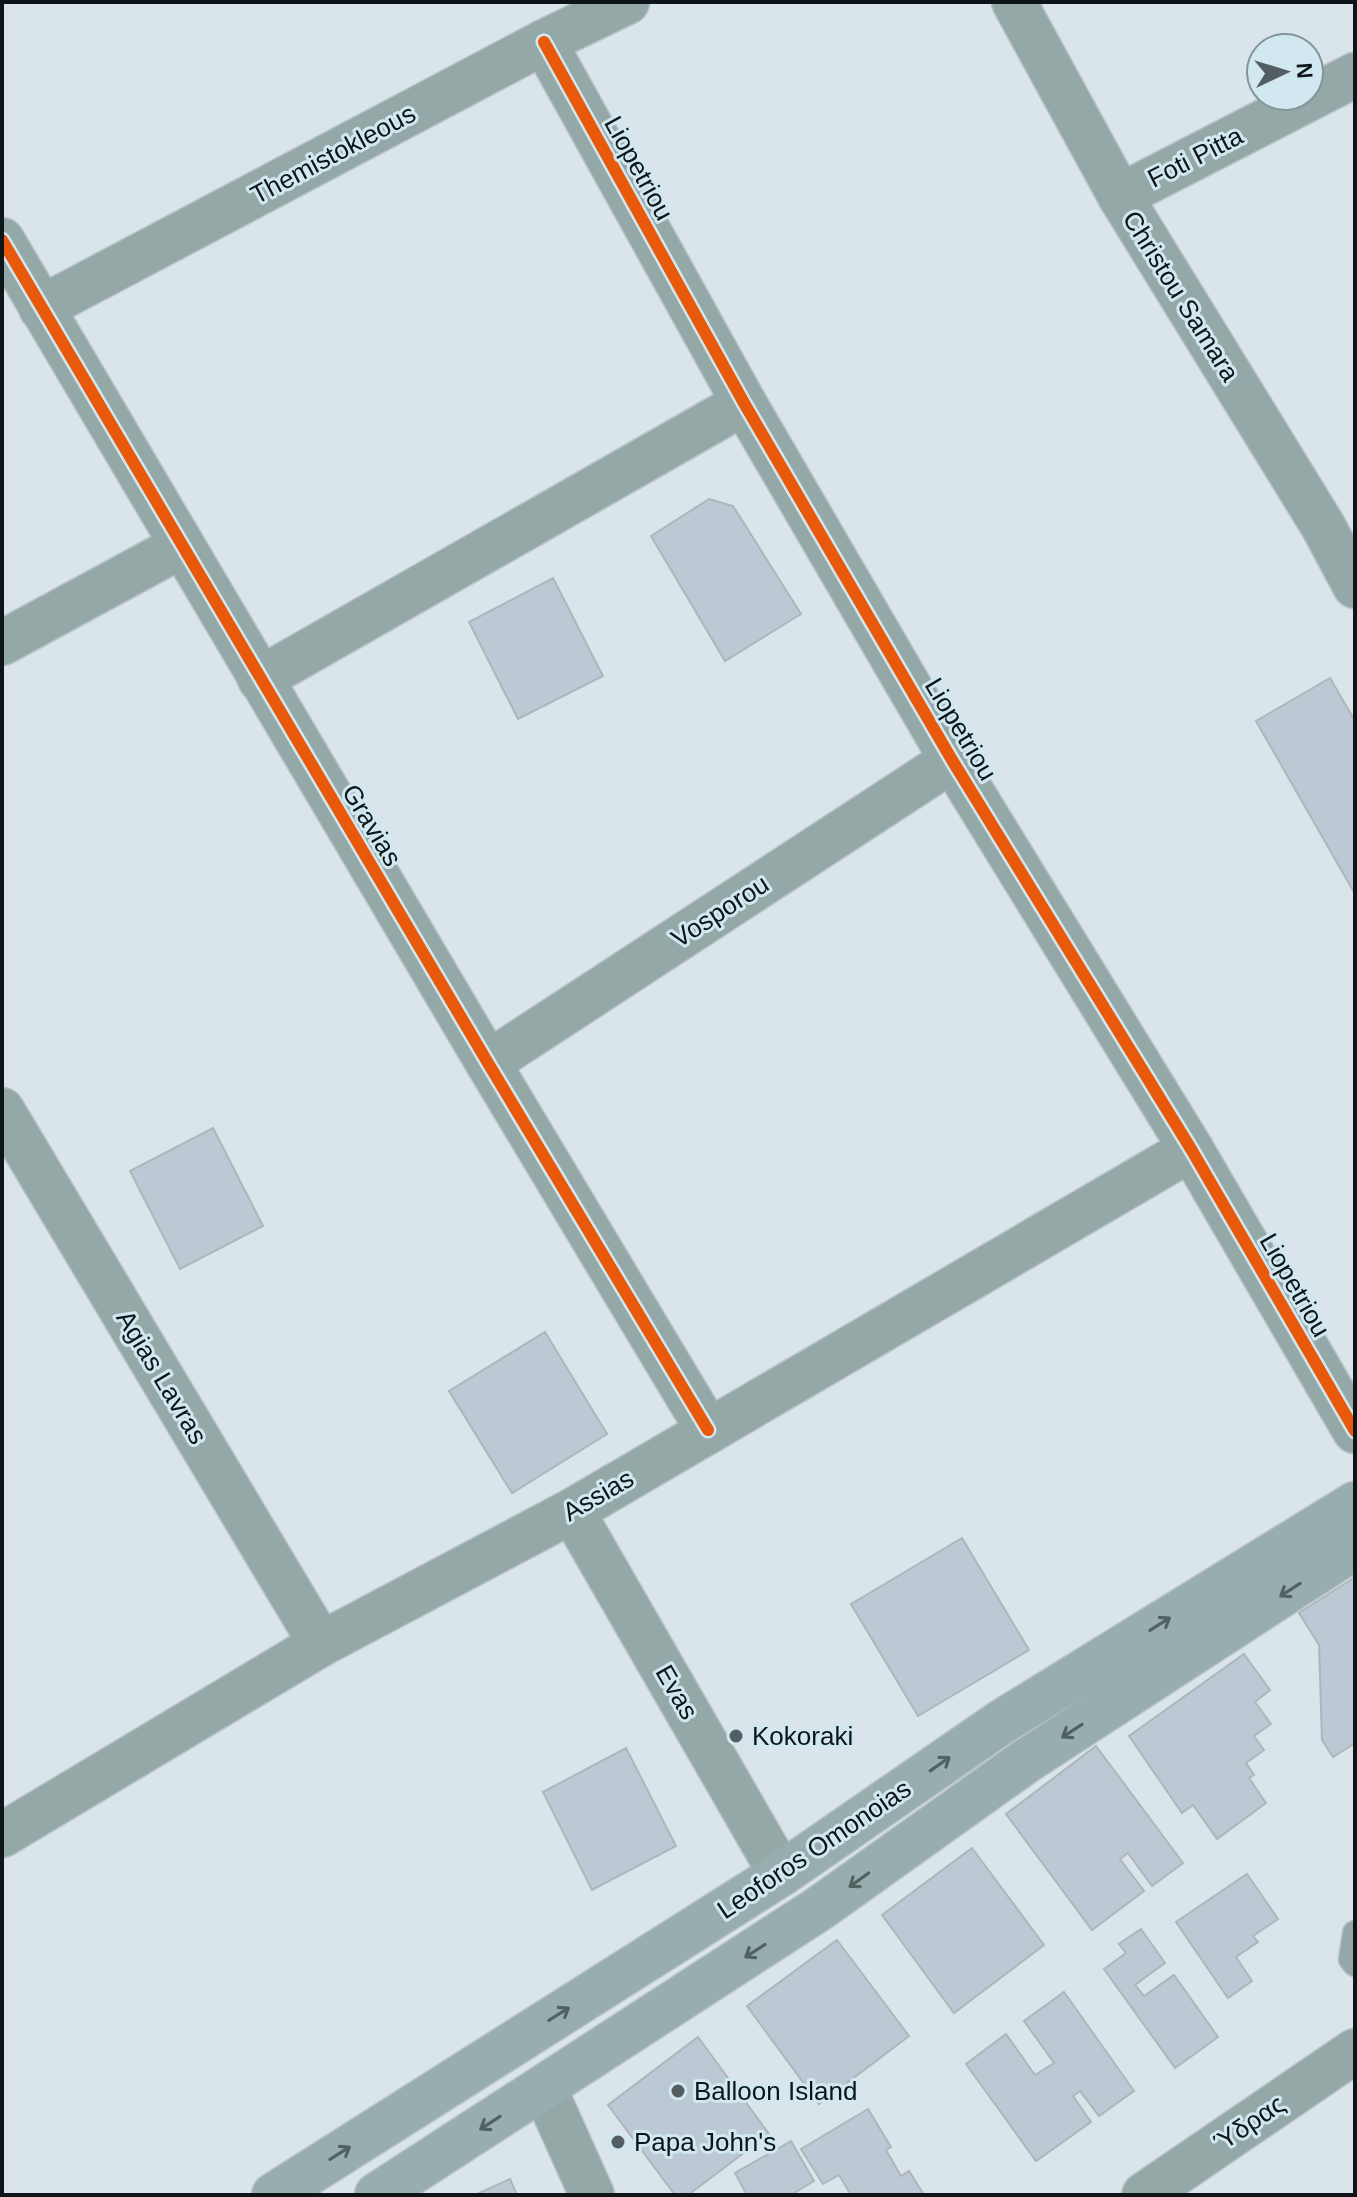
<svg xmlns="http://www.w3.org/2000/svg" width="1357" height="2197" font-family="Helvetica,sans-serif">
  <rect width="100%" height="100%" fill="#d9e5ea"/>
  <!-- building -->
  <g fill="#bcc8d4" stroke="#aeb6bb" stroke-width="2">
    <path d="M709,499L733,506L801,614L725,661L651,536Z"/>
    <path d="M553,578L603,676L518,719L469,622Z"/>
    <path d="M1330,678L1355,721V894L1256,721Z"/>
    <path d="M213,1128L263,1226L180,1269L130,1171Z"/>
    <path d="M545,1332L607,1434L512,1493L449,1391Z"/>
    <path d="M962,1538L1029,1650L918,1716L851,1604Z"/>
    <path d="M1355,1577V1743L1333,1757L1322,1740L1319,1645L1299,1613Z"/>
    <path d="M1244,1654L1270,1690L1255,1702L1271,1724L1254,1736L1264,1750L1246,1763L1254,1775L1249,1778L1266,1803L1217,1839L1193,1805L1182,1813L1129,1736Z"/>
    <path d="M1096,1746L1183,1863L1152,1886L1128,1853L1120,1859L1144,1891L1092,1930L1006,1814Z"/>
    <path d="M626,1748L676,1846L592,1890L543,1792Z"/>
    <path d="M972,1848L1044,1945L954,2013L882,1915Z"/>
    <path d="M1247,1874L1278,1919L1253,1936L1258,1942L1236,1957L1252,1981L1228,1998L1176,1922Z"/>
    <path d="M1141,1929L1165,1963L1135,1985L1144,1996L1174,1975L1218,2037L1175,2068L1104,1969L1126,1953L1119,1944Z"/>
    <path d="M837,1940L909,2036L819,2104L747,2006Z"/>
    <path d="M1064,1992L1134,2091L1099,2116L1080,2091L1073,2096L1091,2122L1036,2161L966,2064L1006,2034L1035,2075L1054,2063L1024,2021Z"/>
    <path d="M698,2037L769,2134L688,2195H675L608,2105Z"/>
    <path d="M868,2109L891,2147L886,2150L901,2176L909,2171L924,2195H851L839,2175L823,2184L801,2149Z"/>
    <path d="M791,2141L814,2181L791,2195H747L735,2173Z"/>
    <path d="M510,2179L517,2195H475Z"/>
  </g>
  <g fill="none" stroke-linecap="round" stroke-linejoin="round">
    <defs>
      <path id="lane" d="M1355,1933L1351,1959L1355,1964"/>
      <g id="street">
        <path d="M1014,2L1120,196L1323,526L1355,586"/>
        <path d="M544,42L744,403L952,760L1191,1149L1355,1431"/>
        <path d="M1120,196L1355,75"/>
        <path d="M2,240L488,1063L708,1430"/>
        <path d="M41,308L544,42L627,2"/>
        <path d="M2,643L181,546"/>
        <path d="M260,679L744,403"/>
        <path d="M488,1063L952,760"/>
        <path d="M2,1110L321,1644"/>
        <path d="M572,1511L781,1874"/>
        <path d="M2,1835L321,1644L572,1511L1191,1149"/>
        <path d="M544,2088L592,2195"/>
        <path d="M1144,2195L1355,2051"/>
      </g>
      <g id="secondary">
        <path d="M274,2195L781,1874L1000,1723L1355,1504"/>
        <path d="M377,2195L820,1908L1026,1761L1355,1547"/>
      </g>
    </defs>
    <!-- lane casing -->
    <use href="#lane" stroke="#bac3c7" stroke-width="27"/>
    <!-- street casing -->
    <use href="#street" stroke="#bac3c7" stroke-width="47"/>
    <!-- secondary casing -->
    <use href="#secondary" stroke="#bac3c7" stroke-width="47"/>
    <!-- lane -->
    <use href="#lane" stroke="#93a8a7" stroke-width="24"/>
    <!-- street -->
    <use href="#street" stroke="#93a8a7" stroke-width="44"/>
    <!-- secondary -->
    <use href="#secondary" stroke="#98aeae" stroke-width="44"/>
    <defs>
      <g id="cycleway">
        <path d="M544,42L744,403L952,760L1191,1149L1355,1431"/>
        <path d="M2,240L488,1063L708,1430"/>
      </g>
    </defs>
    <!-- cycleway casing -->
    <use href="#cycleway" stroke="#d2e8f1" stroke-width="17"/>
    <!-- cycleway -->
    <use href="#cycleway" stroke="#e8590c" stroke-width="12"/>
  </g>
  <!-- one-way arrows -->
  <defs><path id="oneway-shaft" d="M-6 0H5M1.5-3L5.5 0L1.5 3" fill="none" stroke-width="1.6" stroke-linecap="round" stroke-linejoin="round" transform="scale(2)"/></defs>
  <g stroke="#526263">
    <use href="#oneway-shaft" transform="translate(1290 1590) rotate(147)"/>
    <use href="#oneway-shaft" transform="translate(1160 1624) rotate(-32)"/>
    <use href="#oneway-shaft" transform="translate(1072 1731) rotate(147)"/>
    <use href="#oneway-shaft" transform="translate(940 1764) rotate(-35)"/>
    <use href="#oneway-shaft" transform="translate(859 1880) rotate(144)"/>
    <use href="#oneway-shaft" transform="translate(755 1951) rotate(147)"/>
    <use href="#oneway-shaft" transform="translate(559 2014) rotate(-32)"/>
    <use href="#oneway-shaft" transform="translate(490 2123) rotate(147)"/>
    <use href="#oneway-shaft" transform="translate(340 2153) rotate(-32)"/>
  </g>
  <!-- markers -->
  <g fill="#545e62" stroke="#d2e8f1" stroke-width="3">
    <circle cx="736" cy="1736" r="8"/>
    <circle cx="678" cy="2091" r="8"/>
    <circle cx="618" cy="2142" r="8"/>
  </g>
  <g text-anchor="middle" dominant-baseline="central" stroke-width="6" stroke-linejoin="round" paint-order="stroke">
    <!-- street labels -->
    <g font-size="26" fill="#0d1518" stroke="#d2e8f1">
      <text transform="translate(333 154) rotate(-28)">Themistokleous</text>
      <text transform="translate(1195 157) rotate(-27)">Foti Pitta</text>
      <text transform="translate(639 168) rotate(61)">Liopetriou</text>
      <text transform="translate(1181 296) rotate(58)">Christou Samara</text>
      <text transform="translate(961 729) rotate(59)">Liopetriou</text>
      <text transform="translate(372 825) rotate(59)">Gravias</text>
      <text transform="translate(720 911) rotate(-33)">Vosporou</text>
      <text transform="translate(1295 1285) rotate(60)">Liopetriou</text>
      <text transform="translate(162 1377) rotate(59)">Agias Lavras</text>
      <text transform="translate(598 1495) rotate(-30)">Assias</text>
      <text transform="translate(677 1692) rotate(60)">Evas</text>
      <text transform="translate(814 1849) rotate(-34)">Leoforos Omonoias</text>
      <text transform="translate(1249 2123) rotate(-34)">Ύδρας</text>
    </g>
    <!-- poi labels -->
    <g font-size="26" fill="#0d1518" stroke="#d2e8f1" text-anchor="start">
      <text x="752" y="1736">Kokoraki</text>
      <text x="694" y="2091">Balloon Island</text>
      <text x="634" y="2142">Papa John's</text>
    </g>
  </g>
  <!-- border -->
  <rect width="1357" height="2197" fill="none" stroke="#0d1518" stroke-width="8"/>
  <!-- north arrow -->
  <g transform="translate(1285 72) rotate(86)"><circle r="38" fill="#d2e8f1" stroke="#83949a" stroke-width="2"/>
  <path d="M0-6L14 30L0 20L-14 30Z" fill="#545e62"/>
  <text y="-12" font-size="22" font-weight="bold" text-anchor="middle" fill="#0d1518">N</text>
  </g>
</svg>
